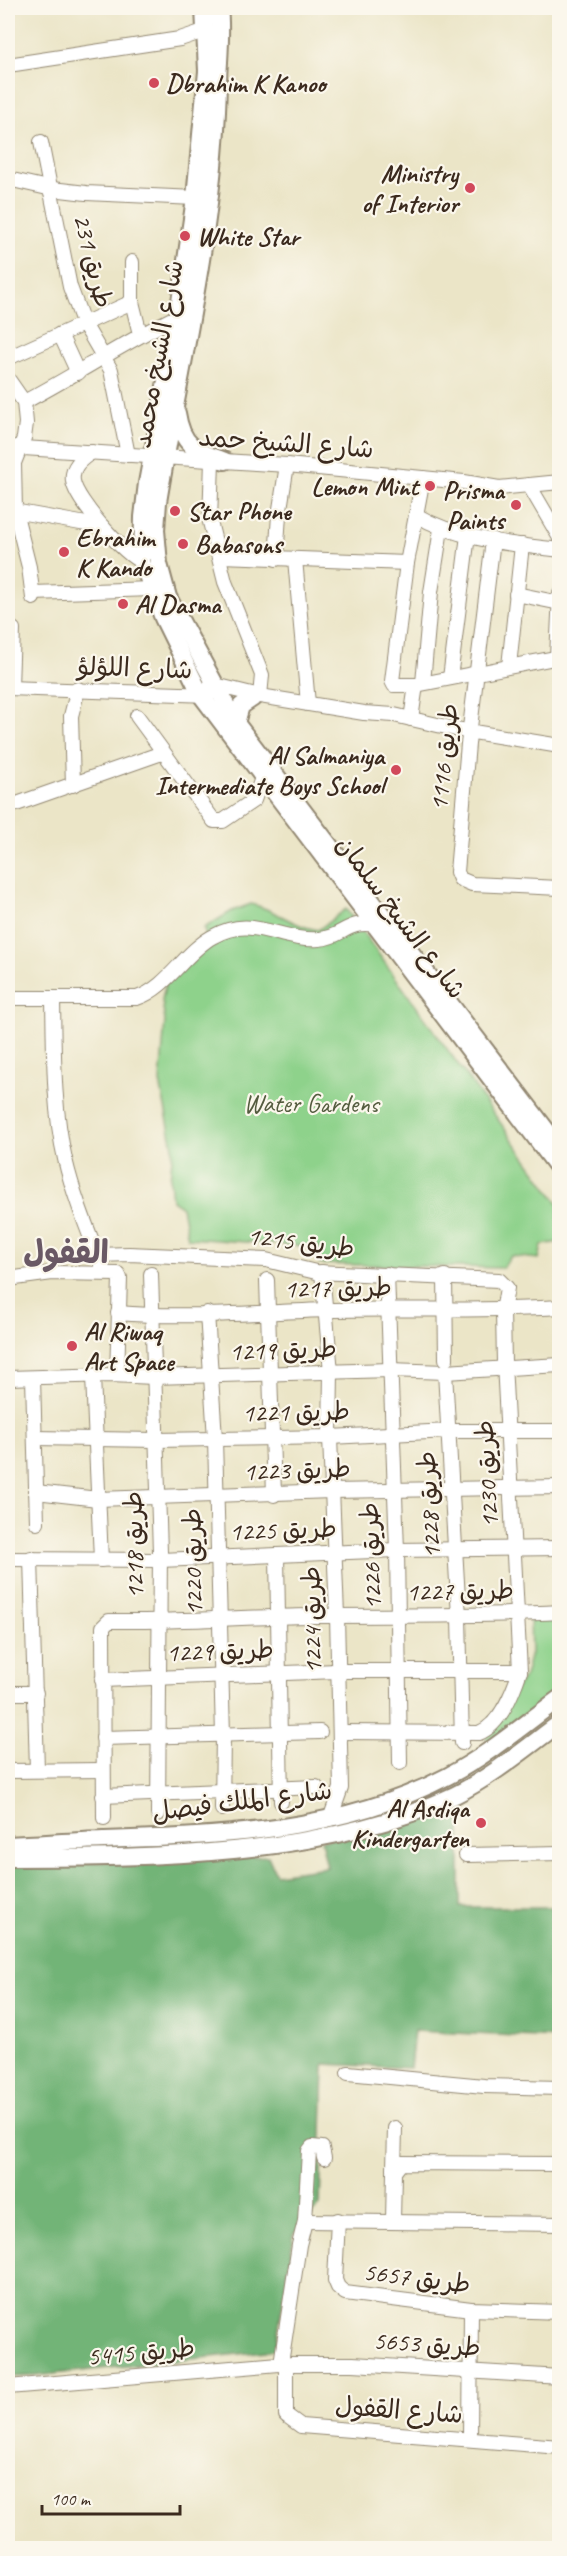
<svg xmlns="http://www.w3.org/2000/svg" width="567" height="2556" font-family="Caveat,'Playpen Sans Arabic',sans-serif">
  <rect width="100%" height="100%" fill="#fbf7ec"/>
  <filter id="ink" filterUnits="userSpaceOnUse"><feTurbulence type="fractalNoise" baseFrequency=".0167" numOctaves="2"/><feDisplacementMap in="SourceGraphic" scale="12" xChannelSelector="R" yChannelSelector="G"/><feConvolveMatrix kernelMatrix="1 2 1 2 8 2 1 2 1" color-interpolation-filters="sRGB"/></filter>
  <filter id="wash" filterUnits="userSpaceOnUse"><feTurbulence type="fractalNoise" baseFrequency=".008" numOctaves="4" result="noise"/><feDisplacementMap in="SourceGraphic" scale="24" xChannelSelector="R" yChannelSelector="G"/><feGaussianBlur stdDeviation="1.35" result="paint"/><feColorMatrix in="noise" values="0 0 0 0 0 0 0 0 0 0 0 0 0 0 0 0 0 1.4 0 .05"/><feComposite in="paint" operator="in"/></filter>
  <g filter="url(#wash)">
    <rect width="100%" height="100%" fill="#ebe5c7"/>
    <!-- green -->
    <g fill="#8ed28b" stroke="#647e54" stroke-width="1.5">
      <path d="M251,904C275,909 294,927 318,930L346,909L559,1204V1242L542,1245L539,1259L511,1256L503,1268L319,1264V1247L188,1238L182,1207L172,1200L170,1180L173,1147L160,1082L165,1021L162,1000L169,966L207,941L204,928L232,911Z"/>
      <path d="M530,1616H559V1689L514,1727L489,1744L484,1734L525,1676L531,1653Z"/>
    </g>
    <!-- forest -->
    <path fill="#72b477" stroke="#566f4a" stroke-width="1.5" d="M460,1808V1907H559V2038L414,2031L410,2068L324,2064L320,2205L294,2234L275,2350L35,2376L8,2377V1865L268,1856L276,1874L327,1867L321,1840L379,1832Z"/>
  </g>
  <g filter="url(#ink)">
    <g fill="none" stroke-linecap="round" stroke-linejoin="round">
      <defs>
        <g id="minor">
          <path d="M8,65L180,39L204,31"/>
          <path d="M41,142L70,287L83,322L111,370L128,455"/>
          <path d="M8,179L52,189L86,193L195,198"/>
          <path d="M132,262V302L140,334"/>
          <path d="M60,334L78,373"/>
          <path d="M8,358L132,302"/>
          <path d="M8,379L24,402L26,423L24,438L14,463L15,511L29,567L33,598"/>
          <path d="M24,402C76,375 124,342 178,316"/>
          <path d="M8,447L287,465L464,482L499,488L560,482"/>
          <path d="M92,452C81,459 71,467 73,481C76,501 124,554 142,562"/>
          <path d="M212,460L210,522L225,582L262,675L260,696"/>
          <path d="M423,478L407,563L392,681L394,685H416L560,657"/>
          <path d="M529,485L560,538"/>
          <path d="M8,510L103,527"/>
          <path d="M416,515C458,540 512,544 560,550"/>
          <path d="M493,540L468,744L457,872L460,879L472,884L560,888"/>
          <path d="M220,556L407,563"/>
          <path d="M276,559L279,515L287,465"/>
          <path d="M295,559L308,704"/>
          <path d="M33,593L152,589"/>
          <path d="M516,594L560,603"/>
          <path d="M8,626L13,629L11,687"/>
          <path d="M557,658L560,593"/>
          <path d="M509,666L522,545"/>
          <path d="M450,678L468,535"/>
          <path d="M423,683L431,592L441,529"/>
          <path d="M211,684L260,696L364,713L394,715L455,729L560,746"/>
          <path d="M8,688L209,695"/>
          <path d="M137,716L214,821H223L254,800L262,778"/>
          <path d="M411,719L416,685"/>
          <path d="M73,785L71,716L78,689"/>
          <path d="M8,807L162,753"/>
          <path d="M8,998H137C168,987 184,953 212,937C252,913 279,942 319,939C344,937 346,920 375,925"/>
          <path d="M53,999C54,1053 53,1107 65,1159C74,1198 90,1235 104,1272"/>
          <path d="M98,1255L129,1254L266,1260L316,1272L499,1280L507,1288L503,1311L504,1363L520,1671C513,1692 501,1724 479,1733L340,1732"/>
          <path d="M322,1272L331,1372L330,1437L337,1616L341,1788L330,1819"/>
          <path d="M151,1274L160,1552L158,1814"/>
          <path d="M387,1274L397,1550L400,1763"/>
          <path d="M445,1276L446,1359"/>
          <path d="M8,1279L52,1273L118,1274L120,1278L117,1375"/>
          <path d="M267,1280L274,1495"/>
          <path d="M118,1313C187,1319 258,1312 328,1310C405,1308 482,1312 560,1307"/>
          <path d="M207,1313L215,1439L223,1735L222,1809"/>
          <path d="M445,1372L459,1617L462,1743"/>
          <path d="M93,1376L101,1560"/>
          <path d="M8,1378L111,1375L154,1377L390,1370L445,1372L560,1365"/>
          <path d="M33,1378L37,1523"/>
          <path d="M35,1438L156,1440L330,1437L449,1431H560"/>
          <path d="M36,1492L98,1499L332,1491L560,1487"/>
          <path d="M277,1555L281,1802"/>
          <path d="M31,1558L37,1770"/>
          <path d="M8,1559L160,1560L397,1550L560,1548"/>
          <path d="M102,1680L337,1671H520"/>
          <path d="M8,1693H36"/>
          <path d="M103,1738L320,1732"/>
          <path d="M8,1771L103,1770"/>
          <path d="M103,1796L316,1787"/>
          <path d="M104,1818L103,1627L109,1621C176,1622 243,1617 309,1616C393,1615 476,1617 560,1612"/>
          <path d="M466,1855L560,1853"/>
          <path d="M348,2073L484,2086L560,2088"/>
          <path d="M394,2169L395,2128"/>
          <path d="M338,2220L335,2280L338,2287L345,2293L471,2309L560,2312"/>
          <path d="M305,2221L560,2224"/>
          <path d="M393,2221L394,2172L401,2163L560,2164"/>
          <path d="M282,2357L299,2245L305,2221L309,2151L312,2147L322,2148L324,2158"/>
          <path d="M291,2364H353L560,2377"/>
          <path d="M286,2369V2415L301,2426L560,2447"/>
          <path d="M8,2387L279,2364"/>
          <path d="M470,2439L471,2309"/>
        </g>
        <g id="major">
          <path d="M204,8L207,71L195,198L178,316L147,483L143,517L142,562L163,618L201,695L560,1170"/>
          <path d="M219,8C222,32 219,56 218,80C216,222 181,362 158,502L156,530L159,564L168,597L236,723L560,1148"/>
          <path d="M177,413C182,446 195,451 225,461"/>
          <path d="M236,723L241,706L253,698"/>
          <path d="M8,1845C39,1844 71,1841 103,1840C219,1836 342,1832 448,1776C488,1755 523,1725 560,1698"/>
          <path d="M8,1858C147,1858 327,1857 455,1795C493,1776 526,1748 560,1723"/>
        </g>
      </defs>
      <!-- minor casing -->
      <use href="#minor" stroke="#938872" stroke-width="16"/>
      <!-- major casing -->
      <use href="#major" stroke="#938872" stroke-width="20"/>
      <!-- minor -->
      <use href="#minor" stroke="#fff" stroke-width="14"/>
      <!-- major -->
      <use href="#major" stroke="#fff" stroke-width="16"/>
    </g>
  </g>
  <!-- markers -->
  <g fill="#d1495b" stroke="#fbf7ec" stroke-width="2">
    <circle cx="154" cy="83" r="6"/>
    <circle cx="470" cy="188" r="6"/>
    <circle cx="185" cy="236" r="6"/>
    <circle cx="430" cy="486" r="6"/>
    <circle cx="516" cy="505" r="6"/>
    <circle cx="175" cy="511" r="6"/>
    <circle cx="183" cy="544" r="6"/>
    <circle cx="64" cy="552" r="6"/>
    <circle cx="123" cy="604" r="6"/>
    <circle cx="396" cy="770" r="6"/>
    <circle cx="72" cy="1346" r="6"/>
    <circle cx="481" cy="1823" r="6"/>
  </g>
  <g text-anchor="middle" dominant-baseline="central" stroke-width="4.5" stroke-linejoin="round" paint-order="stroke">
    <!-- poi labels -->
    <g font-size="26" font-weight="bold" fill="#3b2a1e" stroke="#fbf7ec" text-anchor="start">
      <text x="166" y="83">Dbrahim K Kanoo</text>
      <text x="458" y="173" text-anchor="end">Ministry<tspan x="458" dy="30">of Interior</tspan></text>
      <text x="197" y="236">White Star</text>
      <text x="418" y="486" text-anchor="end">Lemon Mint</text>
      <text x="504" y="490" text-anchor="end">Prisma<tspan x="504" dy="30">Paints</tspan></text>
      <text x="187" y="511">Star Phone</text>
      <text x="76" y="537">Ebrahim<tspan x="76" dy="30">K Kando</tspan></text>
      <text x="195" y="544">Babasons</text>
      <text x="135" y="604">Al Dasma</text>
      <text x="384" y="755" text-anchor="end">Al Salmaniya<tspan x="384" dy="30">Intermediate Boys School</tspan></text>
      <text x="84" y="1331">Al Riwaq<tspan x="84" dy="30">Art Space</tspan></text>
      <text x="469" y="1808" text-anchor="end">Al Asdiqa<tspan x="469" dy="30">Kindergarten</tspan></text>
    </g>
    <!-- street labels -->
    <g font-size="26" fill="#3b2a1e" stroke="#fbf7ec">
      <text transform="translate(93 261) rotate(76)">طريق 231</text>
      <text transform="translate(158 354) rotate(-80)">شارع الشيخ محمد</text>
      <text transform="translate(286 443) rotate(4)">شارع الشيخ حمد</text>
      <text transform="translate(135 668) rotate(2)">شارع اللؤلؤ</text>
      <text transform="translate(444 757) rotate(-84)">طريق 1116</text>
      <text transform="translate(401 917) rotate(53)">شارع الشيخ سلمان</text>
      <text transform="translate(301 1242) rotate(7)">طريق 1215</text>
      <text transform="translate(338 1288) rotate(-1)">طريق 1217</text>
      <text transform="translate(283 1350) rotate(-2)">طريق 1219</text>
      <text transform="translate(296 1412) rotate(-1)">طريق 1221</text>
      <text transform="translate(297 1470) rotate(-2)">طريق 1223</text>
      <text transform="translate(487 1474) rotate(-93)">طريق 1230</text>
      <text transform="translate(429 1505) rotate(-93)">طريق 1228</text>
      <text transform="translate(283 1530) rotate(-2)">طريق 1225</text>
      <text transform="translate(134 1545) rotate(-91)">طريق 1218</text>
      <text transform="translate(371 1556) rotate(-92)">طريق 1226</text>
      <text transform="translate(193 1562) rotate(-91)">طريق 1220</text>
      <text transform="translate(460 1591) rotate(-1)">طريق 1227</text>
      <text transform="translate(312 1620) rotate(-91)">طريق 1224</text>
      <text transform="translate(220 1651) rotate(-2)">طريق 1229</text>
      <text transform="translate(242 1801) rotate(-7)">شارع الملك فيصل</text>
      <text transform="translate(417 2278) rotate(7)">طريق 5657</text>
      <text transform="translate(427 2344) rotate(4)">طريق 5653</text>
      <text transform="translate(141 2352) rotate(-5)">طريق 5415</text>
      <text transform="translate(399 2410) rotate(4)">شارع القفول</text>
    </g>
    <!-- park labels -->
    <g font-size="26" fill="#545c3f" stroke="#fbf7ec">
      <text x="311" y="1103">Water Gardens</text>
    </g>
    <!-- district labels -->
    <g font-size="32" font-weight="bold" fill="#6a5965" stroke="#fbf7ec">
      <text x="66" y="1252">القفول</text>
    </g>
  </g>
  <!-- margin -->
  <rect width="567" height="2556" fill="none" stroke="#fbf7ec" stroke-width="30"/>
  <!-- scale -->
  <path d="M42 2505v9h138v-9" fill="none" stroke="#3b2a1e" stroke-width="3"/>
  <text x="51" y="2505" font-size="18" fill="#3b2a1e" stroke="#fbf7ec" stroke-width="4.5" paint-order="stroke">100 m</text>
</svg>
